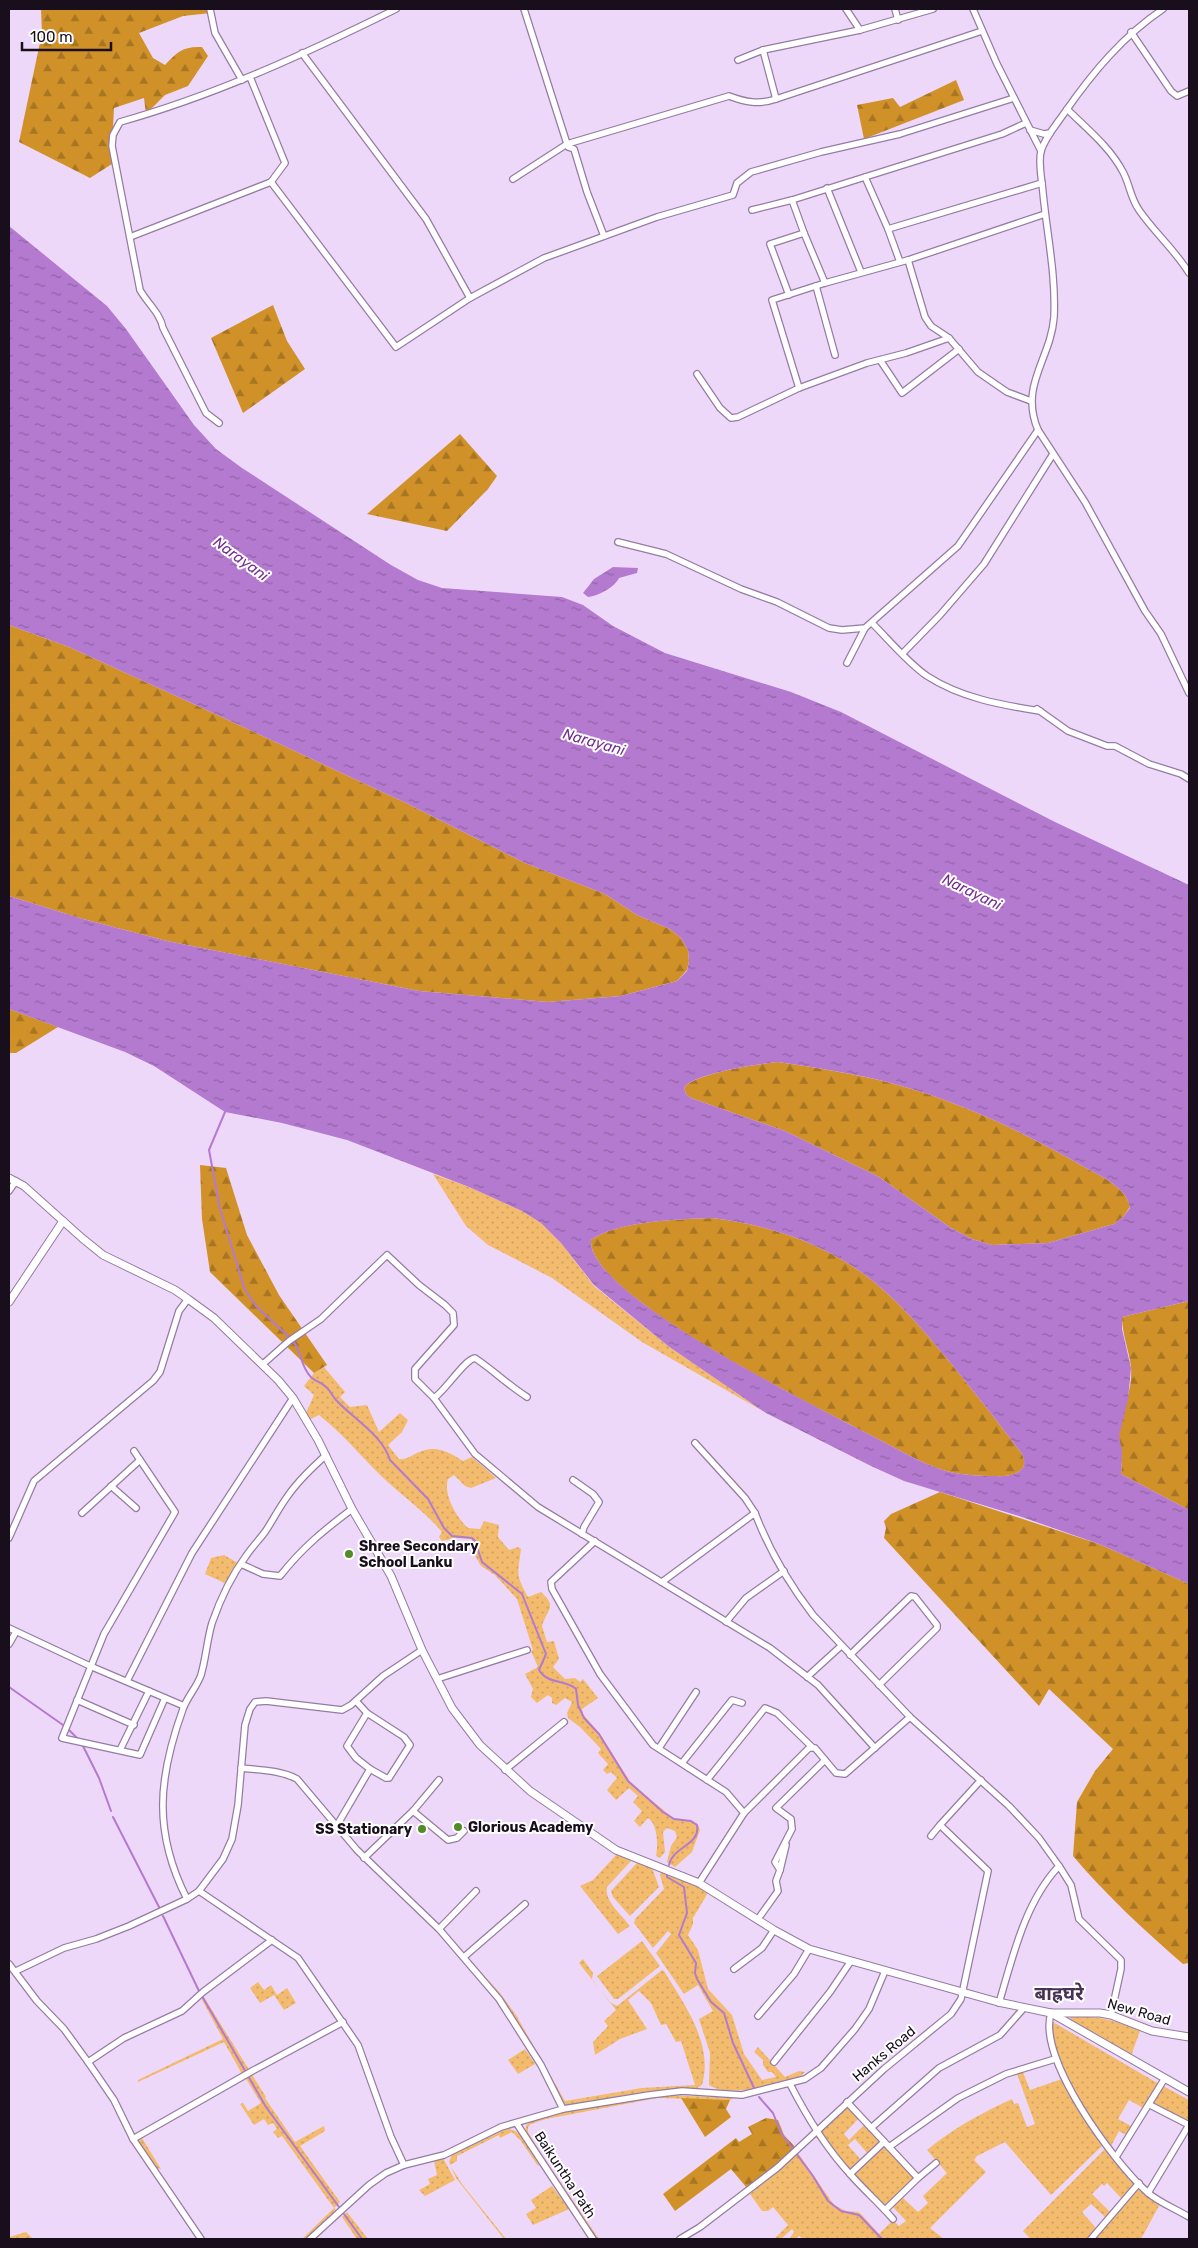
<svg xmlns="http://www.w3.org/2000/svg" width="1198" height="2248" font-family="Rubik,'Noto Sans Devanagari',sans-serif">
  <defs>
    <pattern id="grass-dots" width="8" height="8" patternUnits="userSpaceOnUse" patternTransform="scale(1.25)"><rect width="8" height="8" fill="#f3bb6d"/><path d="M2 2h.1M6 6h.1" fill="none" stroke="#d0a05e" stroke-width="1.8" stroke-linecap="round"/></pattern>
    <pattern id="forest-firs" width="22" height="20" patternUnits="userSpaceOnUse" patternTransform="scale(1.25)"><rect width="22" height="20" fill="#d09128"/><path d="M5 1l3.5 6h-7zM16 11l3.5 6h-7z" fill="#a87522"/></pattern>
    <pattern id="water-ripples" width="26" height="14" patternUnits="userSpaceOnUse" patternTransform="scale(1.25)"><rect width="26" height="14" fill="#b47acf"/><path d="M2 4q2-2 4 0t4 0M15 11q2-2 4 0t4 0" fill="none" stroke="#9162a7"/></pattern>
  </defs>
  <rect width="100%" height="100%" fill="#eed8fa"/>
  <!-- grass -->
  <g fill="url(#grass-dots)">
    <path d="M433,1174L469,1187L522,1211L541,1223L561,1243L594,1286L668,1346L766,1413L642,1342L552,1278L488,1245L466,1226Z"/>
    <path d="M324,1367L345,1392L340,1397L350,1407L367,1405L379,1432L400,1413L408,1420L402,1432L388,1445L399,1459C406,1460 411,1456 417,1453C435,1444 449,1452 463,1461L472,1457L496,1478L471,1488L465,1486L454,1475L448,1479C443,1495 457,1518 468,1528L480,1529L484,1521L499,1525L498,1537L509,1550L518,1547L521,1549C518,1574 515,1574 528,1597L541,1592C558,1607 547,1609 542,1626L547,1642L554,1641L559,1659L553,1667L565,1679L575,1678L580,1682L583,1679L598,1698L582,1709L583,1714L600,1734L631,1783L673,1818L697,1823L700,1830L692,1852L675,1867L667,1862L671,1846L677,1837L675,1831L667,1828L663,1832L665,1852L660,1858L656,1856C658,1846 658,1824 648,1818L640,1827L634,1821L642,1811L633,1802L638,1796L629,1788L616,1800L607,1790L617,1778L611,1772L607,1774L603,1770L608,1764L598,1753L601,1749L580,1727L568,1718L567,1713L572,1702L565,1698L556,1705L552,1703V1698L548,1695L537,1703L531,1697L533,1689L525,1674L538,1667L531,1651L533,1650L517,1599L495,1575L481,1566L474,1554V1544L471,1539L455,1538L442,1541L439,1537L442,1532C427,1514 409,1501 391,1485C366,1463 346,1436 319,1415L309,1420L306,1413L314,1395L304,1386L314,1373Z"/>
    <path d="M224,1555L238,1563L227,1584L205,1574L211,1558Z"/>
    <path d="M617,1854L631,1861L607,1887C604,1901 622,1915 630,1926L618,1934L580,1886L593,1880Z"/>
    <path d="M637,1863L652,1868L659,1887L630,1916L613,1897L611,1891Z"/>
    <path d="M661,1870L709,1891L693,1918V1924L688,1935L698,1950L708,1989L732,2015L744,2054L762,2080L776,2077L772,2072H768L763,2065V2060L754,2052L758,2047L785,2077L799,2071L805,2072L802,2075C785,2085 726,2098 709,2085L710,2053L699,2019L713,2011L698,1985L684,1994L656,1953L671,1934L668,1931L653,1948L634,1923L635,1919L664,1889L660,1875Z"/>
    <path d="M449,1937L500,1993L516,2015L565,2101L642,2088L695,2085L681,2041L676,2042L666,2024L661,2025L651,2003L639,1991L628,2000L647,2029L620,2039L595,2055L593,2042L608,2026L604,2021L616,2010L579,1963L583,1959L593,1973L592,1980L611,2003L617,2006L662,1970L664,1971C684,2004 714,2044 702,2085L697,2088L648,2091L565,2106L514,2016Z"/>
    <path d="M642,1941L660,1966L618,1999H614L597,1976Z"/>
    <path d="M258,1982L264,1990L271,1985L277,1995L287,1988L296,2003L284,2010L274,1995L260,2003L250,1988Z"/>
    <path d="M202,1994L266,2097L265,2098L295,2142L324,2126L325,2131L300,2146L340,2202L334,2208L336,2210L305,2239H302L334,2208L282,2136L278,2138L273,2132L277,2129L273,2123L268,2125L264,2119L254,2125L240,2104L243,2103L248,2111L261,2103L245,2077L142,2138L161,2169L155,2168L134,2136L242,2074L224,2042L138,2082V2080L223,2039L200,1996Z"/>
    <path d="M1071,2016C1099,2016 1114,2020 1140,2031L1131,2056L1070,2020Z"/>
    <path d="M1053,2022L1159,2084L1145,2109L1129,2100L1118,2119L1133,2127L1128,2136L1119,2131L1111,2146L1075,2095L1055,2051L1051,2023Z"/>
    <path d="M525,2049L535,2064L518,2074L508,2060Z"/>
    <path d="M1023,2072L1030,2090L1062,2079L1103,2145L1051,2195L1005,2142L977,2156L974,2160L986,2172L930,2228L944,2239H804L799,2236L795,2239H789L794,2232L792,2229L781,2239H774L788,2225L773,2207L768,2211H762L750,2194L798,2153L834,2205L846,2211L858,2212L862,2215L879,2234L893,2220L899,2226L906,2221L892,2206L902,2197L918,2212L928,2203L923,2196L947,2173L927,2150C955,2127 980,2114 1012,2099L1014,2104L1018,2103L1027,2127L1035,2124L1017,2074Z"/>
    <path d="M1163,2086L1189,2100V2124L1153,2104Z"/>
    <path d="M668,2095L734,2098L730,2100L657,2098L546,2119L531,2124L528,2127V2132L540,2152L599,2239H597L531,2142L526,2133V2126C534,2112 646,2098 668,2095Z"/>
    <path d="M847,2107L859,2118L844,2134L849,2140L865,2124L881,2142L868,2154L855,2139L848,2145L862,2161L850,2171L845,2170L815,2136Z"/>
    <path d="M506,2129C523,2128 531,2152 539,2165L538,2166L521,2141L512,2132L500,2138L499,2135L457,2156V2161L450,2165L462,2184L506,2239H504L456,2178L449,2162L452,2155Z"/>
    <path d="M883,2145L916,2178L884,2206L852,2174Z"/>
    <path d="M1106,2148L1134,2183L1133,2186L1122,2199L1107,2183L1104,2186L1102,2184L1092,2194L1110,2212L1105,2217L1091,2204L1082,2212L1096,2228L1087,2239H1031L1023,2231Z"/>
    <path d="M443,2158L455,2180L425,2196L419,2190L430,2184L428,2179L437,2175L434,2161Z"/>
    <path d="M552,2186L569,2209L533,2225L526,2214L536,2208L531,2200Z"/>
    <path d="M1137,2188L1160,2204L1141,2239H1093Z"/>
    <path d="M347,2212L368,2239H357L342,2217Z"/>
    <path d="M26,2232L32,2238L9,2239V2237Z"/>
  </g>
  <!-- forest -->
  <g fill="url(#forest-firs)">
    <path d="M41,9H210L211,13L183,16L139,33L153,58L165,65C177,52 183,46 202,47L208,56L188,86L165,95L146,114L144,98L114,108L112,146L115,162L90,178L19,142L42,33Z"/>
    <path d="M956,80L964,100L864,139L857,105L893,98L900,107Z"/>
    <path d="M273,305L287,341L305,369L243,413L211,338Z"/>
    <path d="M460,434L497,476L488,489L447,531L367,514Z"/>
    <path d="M9,625L69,647L211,712L406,803L525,863L605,894L637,915L670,929L681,938L688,950L689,961L687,970L677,981L621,996L548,1002L419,991L167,941L83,919L9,896Z"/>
    <path d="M9,1009L58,1027L16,1053H9Z"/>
    <path d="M778,1062C818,1068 858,1074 898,1085C964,1103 1027,1134 1086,1168C1099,1175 1118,1184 1126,1197C1128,1200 1129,1204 1130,1207L1123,1217L1114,1224L1048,1243L992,1245L972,1239L951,1228L879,1177L785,1131L691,1098L686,1094L684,1088C694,1073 758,1064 778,1062Z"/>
    <path d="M200,1165L226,1168L247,1235L279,1295L327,1365L314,1373L210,1272L202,1219Z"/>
    <path d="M712,1218C764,1224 818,1241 861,1272C896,1297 922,1329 949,1361C974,1392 999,1423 1022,1454C1031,1473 1010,1477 995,1476C980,1476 960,1475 946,1471C920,1463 898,1449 874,1437C825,1411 587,1296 591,1240C616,1221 680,1219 712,1218Z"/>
    <path d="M1189,1301V1510L1121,1474C1123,1461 1118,1448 1119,1435C1121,1412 1133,1391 1131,1367C1129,1350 1122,1334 1122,1317Z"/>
    <path d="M940,1492L1099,1544L1189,1584V1963L1183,1964C1144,1930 1106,1895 1073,1856L1077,1802L1095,1771L1113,1749L1049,1689L1039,1706L884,1538L886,1528L884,1521L891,1514Z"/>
    <path d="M681,2098L730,2100L726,2109L731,2117L705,2137Z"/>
    <path d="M766,2118L778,2120L784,2135L796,2148L747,2188L731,2169L675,2211L663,2194L736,2138L739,2142L752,2134L748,2127Z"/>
  </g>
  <!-- water -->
  <g fill="url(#water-ripples)" fill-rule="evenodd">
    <path d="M9,226L107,306L126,329L194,425L216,449L242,468L391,565L418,580L442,588L562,597L583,605L613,626L665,653L791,692L841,712L1055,822L1189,885V1301L1122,1317V1329L1131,1368L1128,1399L1119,1436L1122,1451L1121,1474L1189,1510V1584L1099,1544L1019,1516L904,1481L871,1466L766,1413L668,1346L594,1285L561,1243L541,1223L522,1211L469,1187L347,1140L282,1123L225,1112L154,1066L125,1052L9,1009V896L83,919L167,941L419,991L548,1002L621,996L677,981L687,971L689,961L688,950L681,938L670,929L637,915L605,894L525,863L406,803L211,712L69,647L9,625ZM778,1062C818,1068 859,1074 898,1085C964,1103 1027,1134 1086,1168C1099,1175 1118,1184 1126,1197C1128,1200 1129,1204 1130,1208L1123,1217L1114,1224L1048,1243L992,1245L972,1239L951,1228L879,1177L785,1131L691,1098L686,1094L684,1088C693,1073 759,1064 778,1062ZM712,1218C764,1224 818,1241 861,1272C896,1297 922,1329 949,1361C974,1392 999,1423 1022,1454C1031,1473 1010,1477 995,1476C980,1476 960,1475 946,1471C920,1463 898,1449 874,1437C826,1411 586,1295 591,1240C616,1221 681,1219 712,1218Z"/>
    <path d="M613,567L638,568L637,573L619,578C615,587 598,596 588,597L583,593L594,579Z"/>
  </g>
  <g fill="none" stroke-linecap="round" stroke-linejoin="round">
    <!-- stream -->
    <g stroke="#b47acf" stroke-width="2">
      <path d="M225,1112L209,1150L220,1209L245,1290L256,1306L290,1338"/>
      <path d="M293,1341C302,1352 300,1365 310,1376C314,1381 321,1382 326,1387C331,1391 333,1398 338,1402C354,1419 383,1436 390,1460L428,1499L444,1528L452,1536L472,1538L475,1541L482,1562L522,1594L546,1654L539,1670C548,1685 566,1679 576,1689L578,1705L584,1718L599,1734L628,1781L663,1812L674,1819L691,1821L697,1825C701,1845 673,1846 669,1865"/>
      <path d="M9,1687L63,1725"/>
      <path d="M68,1729L77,1738"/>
      <path d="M82,1744L99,1778L111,1811"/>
      <path d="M113,1817L160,1909"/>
      <path d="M667,1873V1877L684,1887L687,1913L679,1935L696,1963L695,1973L697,1979L711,2002L724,2013L733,2043L754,2088"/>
      <path d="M163,1916L199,1991"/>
      <path d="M202,1996L266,2107L339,2207"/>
      <path d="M759,2097L773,2113L781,2133L813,2176L828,2201L841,2211L859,2215L882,2239"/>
      <path d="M344,2214L362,2239"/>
    </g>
    <defs>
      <g id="minor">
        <path d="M210,9L215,33L242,80"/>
        <path d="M524,9L568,147L574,149L587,192L604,236"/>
        <path d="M846,9L860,30"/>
        <path d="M895,9L898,20"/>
        <path d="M973,9L997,64L1041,151"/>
        <path d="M1163,9C1123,36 1093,72 1065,112C1057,124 1045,137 1041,151C1038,163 1042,180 1043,193C1047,234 1056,275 1054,317C1051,359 1019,385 1038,430L1085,502L1145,611L1161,634L1189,693"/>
        <path d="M1131,32L1171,91L1177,96L1189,91"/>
        <path d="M763,50L776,99L982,31"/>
        <path d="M302,53L426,219L470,298"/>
        <path d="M738,60L763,50L860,30L933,9"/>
        <path d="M250,77L285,163L271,182L396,347L470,298L544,258L657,217L733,195L737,183L751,172L821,152L900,134L1014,98"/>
        <path d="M1067,109C1086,128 1110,147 1123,172C1130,185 1130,197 1139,210C1154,232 1175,250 1189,273"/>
        <path d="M1030,130L1044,134L1050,133"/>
        <path d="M865,177L1002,134L1026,123"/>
        <path d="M513,179L567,144L729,96C745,102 759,105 776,99"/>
        <path d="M827,188L861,272"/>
        <path d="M752,210L792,200"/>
        <path d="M888,229L1042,183"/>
        <path d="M804,233L825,283"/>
        <path d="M130,237L271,182"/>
        <path d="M908,260L925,317L931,326L949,338"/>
        <path d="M816,286L835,355"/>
        <path d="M789,295L770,244L804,233L792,200L865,177L888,229L900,262"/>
        <path d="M880,360L902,393L959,349"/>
        <path d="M697,374L720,408L731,418L738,417L799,388L867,363L906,353L949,338L978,372L1007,392L1031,401"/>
        <path d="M799,388L772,300L825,283L908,260L1045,214"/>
        <path d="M219,423L206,413L163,328C160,313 148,304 140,290L112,146L113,135L120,122C216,95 307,53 396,9"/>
        <path d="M618,542L666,554L741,589L777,602L829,628L842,630L865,628L958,546L1038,430"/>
        <path d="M872,623C889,640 908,663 927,676C961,698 1001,705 1040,711"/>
        <path d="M903,653L940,615L984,564L1053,454"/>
        <path d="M847,663L865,628"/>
        <path d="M1037,709L1068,731L1107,746H1115L1149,764L1181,774L1189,779"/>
        <path d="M9,1191L16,1181"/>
        <path d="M263,1364L289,1341L321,1319L387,1255L419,1285L445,1305L453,1313L454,1325L415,1369V1379L434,1398L475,1454L538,1507L770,1648L818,1685L875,1748"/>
        <path d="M434,1398C446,1390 465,1359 475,1358C493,1370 508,1385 527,1397"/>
        <path d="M695,1443L745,1498L755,1513"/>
        <path d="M134,1451L175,1512L104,1634L62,1738L140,1755L165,1698"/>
        <path d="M573,1480L593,1494L599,1502L584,1527L582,1534"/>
        <path d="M111,1486L136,1508"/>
        <path d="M82,1513L140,1460"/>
        <path d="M9,1538L34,1481L153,1381L160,1372L179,1311L188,1299"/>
        <path d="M595,1541L551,1582L552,1589L600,1674L653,1745L726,1792L744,1813L699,1883"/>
        <path d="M241,1564L263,1574L280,1576C303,1547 323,1531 352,1509"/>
        <path d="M662,1582L755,1513C769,1550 789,1584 813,1615L910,1717L1009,1806L1039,1838L1059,1866"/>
        <path d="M726,1622L746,1598L784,1571"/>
        <path d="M9,1628L90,1666L184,1706"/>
        <path d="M9,1644L16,1632"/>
        <path d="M850,1655L911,1596L915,1597L937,1625V1628L879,1685"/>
        <path d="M807,1677L841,1646"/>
        <path d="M437,1679L527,1650"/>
        <path d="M127,1681L192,1553L293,1398"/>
        <path d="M77,1700L134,1725"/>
        <path d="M367,1713L404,1737L410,1745L389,1778H386L370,1769"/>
        <path d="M659,1748L696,1692"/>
        <path d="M120,1750L149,1691"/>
        <path d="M682,1763L732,1700L742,1703"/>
        <path d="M241,1768C259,1770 280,1770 297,1779L357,1850L439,1929L499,1999L541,2065L563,2109"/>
        <path d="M505,1770L564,1722"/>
        <path d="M707,1780L765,1708L777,1713L812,1747"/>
        <path d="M413,1811L439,1780"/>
        <path d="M744,1813L809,1748H815L825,1760"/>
        <path d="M336,1827L370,1769L356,1758L347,1746L367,1713L356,1701"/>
        <path d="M931,1836L940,1825"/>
        <path d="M364,1858L413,1811L448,1840L457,1838L464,1831"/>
        <path d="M780,1870L786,1845"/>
        <path d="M199,1891L298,1958L358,2045L391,2137L404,2165"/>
        <path d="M187,1899C153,1832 158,1778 183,1709C187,1697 197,1687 201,1675C206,1658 207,1640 212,1623C220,1600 232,1575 246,1556C252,1547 259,1540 265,1532C273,1520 279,1508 287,1497C298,1481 312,1468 326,1455"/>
        <path d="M758,1919L778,1891L776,1881L780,1870L775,1862L792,1829L791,1819L776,1808L825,1760L836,1773L845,1774L910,1717"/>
        <path d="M439,1929L476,1891"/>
        <path d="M464,1957L525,1904"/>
        <path d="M9,1964L37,2001L64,2029L88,2062L114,2100L133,2139L201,2239"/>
        <path d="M734,1969L762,1948L774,1930"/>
        <path d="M16,1971L64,1948L96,1939L129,1926L187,1899L199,1891L223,1859L232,1839L238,1805L245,1725L250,1709L255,1702L266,1701L342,1710L351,1705L383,1676L422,1650"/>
        <path d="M999,2003C1013,1956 1025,1902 1059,1866L1071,1885L1079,1919L1121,1960V1969L1111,2015"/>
        <path d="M1051,2013C1037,2059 1113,2161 1147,2192C1158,2202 1176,2209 1189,2217"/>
        <path d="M758,2016L794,1974L809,1949"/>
        <path d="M88,2062L124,2038L182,2011L203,1992L272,1940"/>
        <path d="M774,2062L830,1992L851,1961"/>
        <path d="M790,2084C807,2117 825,2147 850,2174C864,2190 879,2203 893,2219"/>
        <path d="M847,2102L918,2178L885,2210"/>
        <path d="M517,2124L593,2239"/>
        <path d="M871,2128L939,2068L1000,2035L1023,2009"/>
        <path d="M133,2139L254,2070L343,2022"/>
        <path d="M889,2147L958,2098L1006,2074L1055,2059"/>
        <path d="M1116,2157L1165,2078"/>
        <path d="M850,2174L884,2142"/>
        <path d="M918,2178L936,2163"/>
        <path d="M1148,2193L1189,2125L1150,2105"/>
        <path d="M310,2239L369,2185L386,2173L404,2165L444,2155L501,2127L563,2109L649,2095L682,2091L742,2095L805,2079L821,2068L855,2029L869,2009L885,1971"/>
        <path d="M680,2239L700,2227L777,2168L884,2069L951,2014L961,1999L988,1871L940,1825L981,1780"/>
        <path d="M1091,2239L1139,2183"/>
      </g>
      <g id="tertiary">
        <path d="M9,1178L24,1186L82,1238L103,1255L175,1290L188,1299L214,1318L278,1380L293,1398L318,1440L352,1509L391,1576L422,1650L452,1708L480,1745L530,1791L616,1850L699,1883L774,1930L809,1949L998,2002L1051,2013L1189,2092"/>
        <path d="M9,1302L63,1221"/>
        <path d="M1051,2013H1100L1111,2015L1152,2031L1189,2037"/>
      </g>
    </defs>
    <!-- minor casing -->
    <use href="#minor" stroke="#957ca2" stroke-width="8"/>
    <!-- tertiary casing -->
    <use href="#tertiary" stroke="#957ca2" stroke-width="9"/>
    <!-- minor -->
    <use href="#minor" stroke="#fff" stroke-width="5.5"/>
    <!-- tertiary -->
    <use href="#tertiary" stroke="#fff" stroke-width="7"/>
  </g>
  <!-- markers -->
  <g fill="#528b27" stroke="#fff" stroke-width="2">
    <circle cx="349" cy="1554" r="5"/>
    <circle cx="458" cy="1827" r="5"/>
    <circle cx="422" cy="1829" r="5"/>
  </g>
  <g text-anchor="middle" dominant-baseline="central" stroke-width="4" stroke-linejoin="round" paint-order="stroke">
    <!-- poi labels -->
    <g font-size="14" font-weight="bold" fill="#180e1c" stroke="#fff" text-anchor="start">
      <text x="359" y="1546">Shree Secondary<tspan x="359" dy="16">School Lanku</tspan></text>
      <text x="468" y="1827">Glorious Academy</text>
      <text x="412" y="1829" text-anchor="end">SS Stationary</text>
    </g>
    <!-- street labels -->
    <g font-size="14" fill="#180e1c" stroke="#fff">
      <text transform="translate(1139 2012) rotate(16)">New Road</text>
      <text transform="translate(884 2054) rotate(-40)">Hanks Road</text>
      <text transform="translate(565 2175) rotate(57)">Baikuntha Path</text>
    </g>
    <!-- water labels -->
    <g font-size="15" font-style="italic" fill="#752d92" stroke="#fff">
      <text transform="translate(241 559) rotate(36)">Narayani</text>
      <text transform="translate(594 742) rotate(16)">Narayani</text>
      <text transform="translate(972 892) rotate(26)">Narayani</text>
    </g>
    <!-- district labels -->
    <g font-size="19" font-weight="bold" fill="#483153" stroke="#fff">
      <text x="1059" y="1993">बाह्रघरे</text>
    </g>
  </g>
  <!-- border -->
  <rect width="1198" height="2248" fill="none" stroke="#180e1c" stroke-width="20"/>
  <!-- scale -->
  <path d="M22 42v8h89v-8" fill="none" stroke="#180e1c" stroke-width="2.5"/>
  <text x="30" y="42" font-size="15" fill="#180e1c" stroke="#ffffff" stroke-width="4" paint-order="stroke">100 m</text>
</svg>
